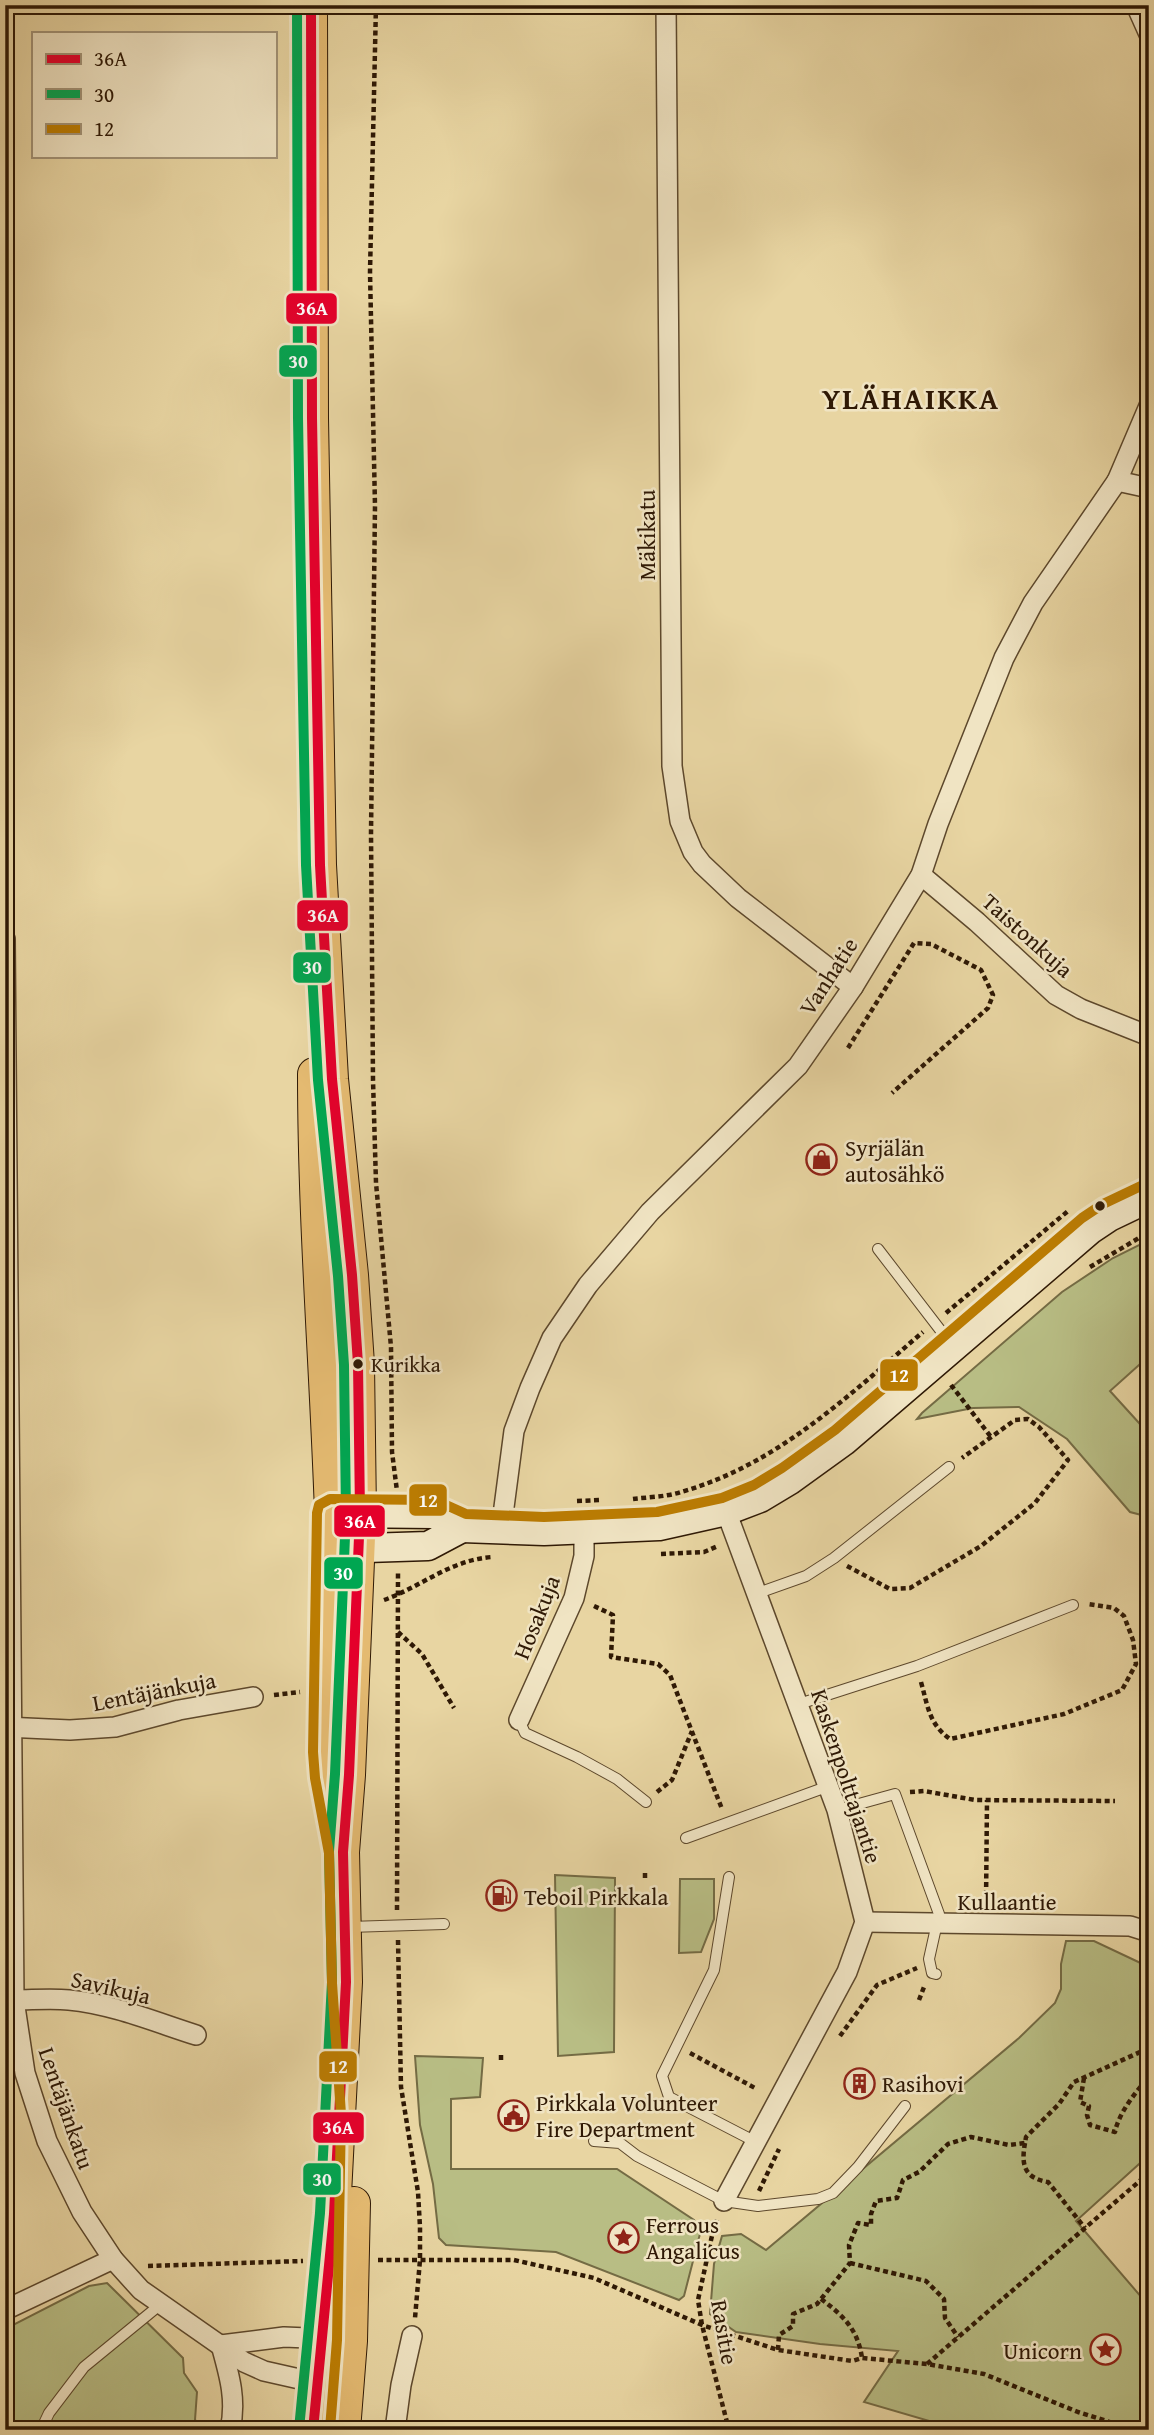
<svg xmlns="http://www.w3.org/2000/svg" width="1154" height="2435" font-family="'Gentium Book Plus',serif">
  <rect width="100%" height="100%" fill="#e8d5a2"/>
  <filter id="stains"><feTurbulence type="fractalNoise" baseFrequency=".00286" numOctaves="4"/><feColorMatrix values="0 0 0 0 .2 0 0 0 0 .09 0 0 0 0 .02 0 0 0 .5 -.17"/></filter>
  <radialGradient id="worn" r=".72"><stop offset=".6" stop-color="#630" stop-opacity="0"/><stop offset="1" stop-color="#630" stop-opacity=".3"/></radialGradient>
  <!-- green -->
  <g fill="#b8bd84" stroke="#746b44" stroke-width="2">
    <path d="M1149,1240V1356L1110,1391L1149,1434V1517L1130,1512L1067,1439L1019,1407L973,1408L917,1419L922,1413L1062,1292L1113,1258Z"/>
    <path d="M555,1875L615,1878L614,2052L558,2056Z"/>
    <path d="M680,1879H714V1919L701,1952L679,1953Z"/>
    <path d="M1066,1941H1094L1149,1967V2155L1076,2221L1149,2306V2430H960L864,2402L898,2351L820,2344L736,2332L710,2314L714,2264L722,2236L741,2234L766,2250L1019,2038L1055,2003L1061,1989V1964Z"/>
    <path d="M415,2056L483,2058L480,2097L451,2099V2169H617L694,2220L701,2230L684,2296L679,2300L556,2252L446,2245L439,2238L433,2184L420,2125Z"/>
    <path d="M107,2283L183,2358L184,2373L197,2392L195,2420L204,2426L203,2430H5V2329L89,2286Z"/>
  </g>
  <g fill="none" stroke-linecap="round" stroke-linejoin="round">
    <defs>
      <g id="lane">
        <path d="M878,1249L951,1344"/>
        <path d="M758,1593L806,1576L834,1558L949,1467"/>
        <path d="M799,1704L917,1666L1073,1605"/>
        <path d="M519,1720L525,1733L577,1757L617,1779L646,1802"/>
        <path d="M837,1810L895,1794L939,1914L929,1959L932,1973L936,1974"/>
        <path d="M686,1838L829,1786"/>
        <path d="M729,1877L714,1970L662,2076L669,2097L756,2142"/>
        <path d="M349,1927L444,1924"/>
        <path d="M594,2141L620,2143L637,2156L724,2201L758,2206L818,2199L833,2193L858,2167L905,2106"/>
        <path d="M41,2430L49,2413L84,2367L161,2304"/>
      </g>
      <g id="street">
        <path d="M666,5L672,766L680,821L693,852L702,864L738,898L853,987"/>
        <path d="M1136,5L1149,34"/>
        <path d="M1117,481L1149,488"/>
        <path d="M921,875L977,922L1056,995L1081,1009L1149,1036"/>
        <path d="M5,939L14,2000L25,2073L47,2141L82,2212L113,2259L141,2290L244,2362L264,2371L326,2385"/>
        <path d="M501,1530L514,1431L530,1388L552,1338L588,1285L650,1212L798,1066L853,987L921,875L938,824L1004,658L1033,603L1117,481L1149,406"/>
        <path d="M519,1720L574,1598L584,1556V1530"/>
        <path d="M5,1727L70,1730L115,1727L179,1710L253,1697"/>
        <path d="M865,1922L1130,1926L1149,1932"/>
        <path d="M14,2000C32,2000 51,1998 69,2000C112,2004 155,2022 196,2035"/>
        <path d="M724,2201L847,1972L865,1922L837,1810L726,1511"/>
        <path d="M5,2310L113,2259"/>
        <path d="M221,2345L284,2337L332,2339"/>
        <path d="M221,2345C229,2374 237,2400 230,2430"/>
        <path d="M395,2430L401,2385L412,2336"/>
      </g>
      <g id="secondary">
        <path d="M338,1513L434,1514L462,1528L544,1531L659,1526L726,1511L760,1498L790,1480L844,1441L1091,1229L1109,1217L1149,1198"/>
        <path d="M336,1549L428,1546L462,1528"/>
      </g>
      <g id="primary">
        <path d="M311,5L312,418L320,865L332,1079L352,1275L358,1364L360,1513L349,1775L343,1852L346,1982L339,2116L334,2214L313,2430"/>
        <path d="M314,1074C314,1221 326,1367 331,1513C335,1608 316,1705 333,1798"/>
        <path d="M344,2430L351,2341L354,2203"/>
      </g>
    </defs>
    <!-- lane casing -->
    <use href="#lane" stroke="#5d482c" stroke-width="12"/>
    <!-- street casing -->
    <use href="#street" stroke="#5d482c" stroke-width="22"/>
    <!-- secondary casing -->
    <use href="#secondary" stroke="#2f1905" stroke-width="31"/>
    <!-- primary casing -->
    <use href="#primary" stroke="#2f1905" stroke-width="34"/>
    <!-- path -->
    <g stroke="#2f1905" stroke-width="4.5" stroke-dasharray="5 3.5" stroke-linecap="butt">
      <path d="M376,5L370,272L375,506L371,833L373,1080L376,1183L391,1347L392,1452L397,1491"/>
      <path d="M848,1048L914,943L931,944L981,970L993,995L988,1008L892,1093"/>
      <path d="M1090,1267L1149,1232"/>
      <path d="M946,1313L1068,1211"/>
      <path d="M951,1385L991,1437"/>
      <path d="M633,1499C648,1497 666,1497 681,1492C777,1465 849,1395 923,1332"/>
      <path d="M577,1501L600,1500"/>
      <path d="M661,1554L704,1552L718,1546"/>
      <path d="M847,1566L890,1589L910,1588L981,1546L1035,1503L1068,1460L1039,1427L1028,1419L1015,1420L962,1458"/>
      <path d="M384,1600C421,1587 450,1560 492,1557"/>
      <path d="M594,1606L613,1615L611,1657L658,1664L670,1675L722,1809"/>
      <path d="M398,1632L422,1654L454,1708"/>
      <path d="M921,1682C928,1707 929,1724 950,1739L1064,1714L1122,1690L1136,1664L1133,1640L1124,1616L1114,1608L1088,1604"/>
      <path d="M274,1695L300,1692"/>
      <path d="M657,1792L672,1780L692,1731"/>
      <path d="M910,1792L924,1791L975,1800L1115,1801"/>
      <path d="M645,1878V1872"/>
      <path d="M986,1904L987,1800"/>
      <path d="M397,1910L398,1573"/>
      <path d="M398,1940L401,2087L418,2192L420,2227V2260L415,2318"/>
      <path d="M919,2000L924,1987"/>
      <path d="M840,2036L877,1985L917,1968"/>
      <path d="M690,2053L755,2088"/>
      <path d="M501,2055V2062"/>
      <path d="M1084,2078L1080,2102L1089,2106L1087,2115L1090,2125L1115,2132C1118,2115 1136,2090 1149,2078"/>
      <path d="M1149,2097V2119"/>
      <path d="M1025,2143C1021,2165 1024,2178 1048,2182L1085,2228"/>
      <path d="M759,2191L779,2149"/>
      <path d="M717,2220L713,2231L698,2300L702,2325L729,2430"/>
      <path d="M378,2260H514L594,2278L702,2325L778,2350L852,2361L862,2358L927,2364L984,2374L1078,2412L1135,2430"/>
      <path d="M850,2263L926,2281L944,2299L945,2318L958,2337"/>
      <path d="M148,2266L303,2261"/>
      <path d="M821,2299C844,2316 858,2330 862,2358"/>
      <path d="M778,2350L779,2335L793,2326V2314L817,2304L850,2263L849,2245L858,2223L871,2225V2214L876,2201L897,2198L903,2180L919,2172L948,2144L971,2137L1009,2145L1025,2143L1026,2137L1059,2104L1074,2082L1149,2048"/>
      <path d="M927,2364L1149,2173"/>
    </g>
    <!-- lane -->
    <use href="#lane" stroke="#f0e4c3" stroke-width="10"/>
    <!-- street -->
    <use href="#street" stroke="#f0e4c3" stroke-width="19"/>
    <!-- secondary -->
    <use href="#secondary" stroke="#f0e4c3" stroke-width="28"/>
    <!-- primary -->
    <use href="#primary" stroke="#e4ba71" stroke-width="32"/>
    <defs>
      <path id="bus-1" d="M311,5L312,418L320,865L332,1079L352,1275L358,1364L360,1513L349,1775L343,1852L346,1982L334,2214L313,2430"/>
      <path id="bus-2" d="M297,5L298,418L306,865L318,1080L338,1276L344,1365L346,1513L335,1774L329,1851L332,1982L320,2213L299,2429"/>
      <path id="bus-3" d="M330,2429L337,2340L341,2114L332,1983L329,1853L315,1778L313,1752L317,1513L319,1505L330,1499L435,1500L466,1514L544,1517L657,1512L722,1498L754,1485L782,1468L835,1430L1082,1218L1103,1204L1143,1185"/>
    </defs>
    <!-- bus-1 casing -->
    <use href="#bus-1" stroke="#f0e4c3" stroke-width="16"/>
    <!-- bus-2 casing -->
    <use href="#bus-2" stroke="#f0e4c3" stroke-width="16"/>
    <!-- bus-3 casing -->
    <use href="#bus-3" stroke="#f0e4c3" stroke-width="16"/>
    <!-- bus-1 -->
    <use href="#bus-1" stroke="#e4002b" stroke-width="10"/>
    <!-- bus-2 -->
    <use href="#bus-2" stroke="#00a651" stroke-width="10"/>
    <!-- bus-3 -->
    <use href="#bus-3" stroke="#bb7c02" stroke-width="10"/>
  </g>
  <!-- icons -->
  <defs>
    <symbol id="shop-ring" viewBox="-11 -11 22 22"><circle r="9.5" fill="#f0e4c3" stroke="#8f2418" stroke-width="1.5"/><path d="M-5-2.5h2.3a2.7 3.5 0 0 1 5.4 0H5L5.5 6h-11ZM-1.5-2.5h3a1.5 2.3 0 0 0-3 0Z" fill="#8f2418"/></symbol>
    <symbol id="fuel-ring" viewBox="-11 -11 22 22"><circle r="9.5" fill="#f0e4c3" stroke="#8f2418" stroke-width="1.5"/><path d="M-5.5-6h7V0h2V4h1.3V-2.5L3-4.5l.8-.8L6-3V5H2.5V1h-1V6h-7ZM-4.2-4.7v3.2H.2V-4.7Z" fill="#8f2418"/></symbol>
    <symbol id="building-ring" viewBox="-11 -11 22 22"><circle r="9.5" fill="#f0e4c3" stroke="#8f2418" stroke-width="1.5"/><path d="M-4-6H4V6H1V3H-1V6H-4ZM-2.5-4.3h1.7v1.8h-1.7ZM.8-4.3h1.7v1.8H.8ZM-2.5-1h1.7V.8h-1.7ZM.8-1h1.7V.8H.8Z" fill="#8f2418"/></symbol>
    <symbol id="civic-ring" viewBox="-11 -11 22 22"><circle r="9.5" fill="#f0e4c3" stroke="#8f2418" stroke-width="1.5"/><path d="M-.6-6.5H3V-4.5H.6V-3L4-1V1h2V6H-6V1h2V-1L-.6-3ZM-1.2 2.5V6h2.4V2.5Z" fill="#8f2418"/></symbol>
    <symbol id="sight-ring" viewBox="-11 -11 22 22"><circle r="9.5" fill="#f0e4c3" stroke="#8f2418" stroke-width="1.5"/><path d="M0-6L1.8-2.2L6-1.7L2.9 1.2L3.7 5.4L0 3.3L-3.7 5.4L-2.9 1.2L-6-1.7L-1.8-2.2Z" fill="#8f2418"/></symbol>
  </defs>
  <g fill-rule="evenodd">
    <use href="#shop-ring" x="804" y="1142" width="35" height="35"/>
    <use href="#fuel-ring" x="484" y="1878" width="35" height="35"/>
    <use href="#building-ring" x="842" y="2066" width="35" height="35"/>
    <use href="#civic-ring" x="496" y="2098" width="35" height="35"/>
    <use href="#sight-ring" x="606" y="2220" width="35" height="35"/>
    <use href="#sight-ring" x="1088" y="2332" width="35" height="35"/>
  </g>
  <!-- markers -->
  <g fill="#2f1905" stroke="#f0e4c3" stroke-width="2.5">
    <circle cx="1100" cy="1206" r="6"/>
    <circle cx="358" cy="1364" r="6"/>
  </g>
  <g text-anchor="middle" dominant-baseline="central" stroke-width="5" stroke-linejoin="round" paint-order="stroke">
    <!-- bus labels -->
    <g font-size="21" fill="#2f1905" stroke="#f0e4c3" text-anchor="start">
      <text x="371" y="1364">Kurikka</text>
    </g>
    <!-- street labels -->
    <g font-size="23" fill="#2f1905" stroke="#f0e4c3">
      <text transform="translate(646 535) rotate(-90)">Mäkikatu</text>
      <text transform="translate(1028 935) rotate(42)">Taistonkuja</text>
      <text transform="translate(828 976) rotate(-57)">Vanhatie</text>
      <text transform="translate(536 1617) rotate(-68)">Hosakuja</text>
      <text transform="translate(154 1691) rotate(-11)">Lentäjänkuja</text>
      <text transform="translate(847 1776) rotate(72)">Kaskenpolttajantie</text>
      <text x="1007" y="1901">Kullaantie</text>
      <text transform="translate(111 1987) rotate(13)">Savikuja</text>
      <text transform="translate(67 2108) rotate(71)">Lentäjänkatu</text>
      <text transform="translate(725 2332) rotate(80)">Rasitie</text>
    </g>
    <!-- poi labels -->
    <g font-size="23" fill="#2f1905" stroke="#f0e4c3" text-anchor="start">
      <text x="845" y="1147">Syrjälän<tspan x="845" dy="26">autosähkö</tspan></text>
      <text x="524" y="1896">Teboil Pirkkala</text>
      <text x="882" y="2083">Rasihovi</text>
      <text x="536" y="2102">Pirkkala Volunteer<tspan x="536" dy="26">Fire Department</tspan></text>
      <text x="646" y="2224">Ferrous<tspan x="646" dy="26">Angalicus</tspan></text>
      <text x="1082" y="2350" text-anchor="end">Unicorn</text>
    </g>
    <!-- district labels -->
    <g font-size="30" font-weight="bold" letter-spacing="2" fill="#2f1905" stroke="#f0e4c3">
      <text x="911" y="398">YLÄHAIKKA</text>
    </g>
  </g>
  <g stroke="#f0e4c3" stroke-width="2.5">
    <rect x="285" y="292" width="53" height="33" rx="7" fill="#e4002b"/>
    <rect x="278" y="344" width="40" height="34" rx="7" fill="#00a651"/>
    <rect x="296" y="899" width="53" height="33" rx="7" fill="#e4002b"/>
    <rect x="292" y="951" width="40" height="33" rx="7" fill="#00a651"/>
    <rect x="879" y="1358" width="40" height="34" rx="7" fill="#bb7c02"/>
    <rect x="408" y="1483" width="40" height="34" rx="7" fill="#bb7c02"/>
    <rect x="333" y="1504" width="53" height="34" rx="7" fill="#e4002b"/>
    <rect x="323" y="1556" width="41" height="34" rx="7" fill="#00a651"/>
    <rect x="318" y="2050" width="40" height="33" rx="7" fill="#bb7c02"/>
    <rect x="312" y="2111" width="53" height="33" rx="7" fill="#e4002b"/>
    <rect x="302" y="2162" width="40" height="34" rx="7" fill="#00a651"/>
  </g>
  <g font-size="19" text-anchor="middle" font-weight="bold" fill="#fff">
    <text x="312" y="315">36A</text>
    <text x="298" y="368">30</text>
    <text x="323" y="922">36A</text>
    <text x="312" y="974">30</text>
    <text x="899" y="1382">12</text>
    <text x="428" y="1507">12</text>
    <text x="360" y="1528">36A</text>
    <text x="343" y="1580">30</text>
    <text x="338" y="2073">12</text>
    <text x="338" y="2134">36A</text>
    <text x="322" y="2186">30</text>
  </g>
  <!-- margin -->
  <rect width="1154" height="2435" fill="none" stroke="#e8d5a2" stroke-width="28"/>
  <rect x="7" y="7" width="1140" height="2421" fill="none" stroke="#2f1905" stroke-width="3.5"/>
  <rect x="14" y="14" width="1126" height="2407" fill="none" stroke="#2f1905" stroke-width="2"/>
  <!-- legend -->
  <rect x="32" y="32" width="245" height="126" fill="#f0e4c3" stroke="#a39377" stroke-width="2"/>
  <rect x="46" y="54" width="35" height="10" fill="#e4002b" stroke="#a39377" stroke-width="2"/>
  <text x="94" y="66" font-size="21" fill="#2f1905">36A</text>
  <rect x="46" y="89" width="35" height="10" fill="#00a651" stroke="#a39377" stroke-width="2"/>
  <text x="94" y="102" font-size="21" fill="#2f1905">30</text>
  <rect x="46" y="124" width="35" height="10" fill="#bb7c02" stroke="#a39377" stroke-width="2"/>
  <text x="94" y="136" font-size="21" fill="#2f1905">12</text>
  <rect width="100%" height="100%" filter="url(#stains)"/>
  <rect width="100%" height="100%" fill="url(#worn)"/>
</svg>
